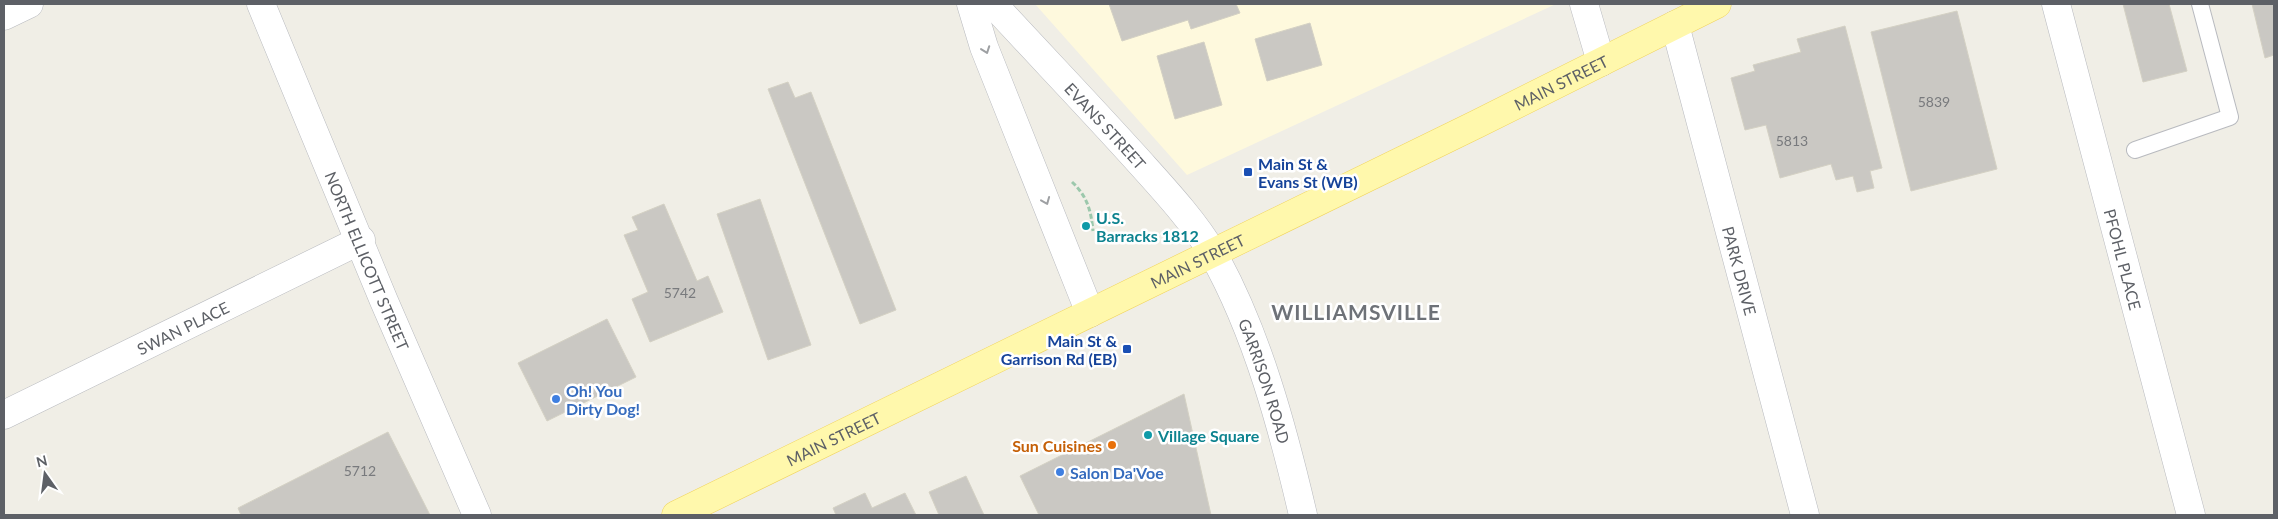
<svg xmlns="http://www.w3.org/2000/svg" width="2278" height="519" font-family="Lato,sans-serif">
  <rect width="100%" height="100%" fill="#f0eee6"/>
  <!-- commercial -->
  <path fill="#fef9dd" d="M1035,4H1556L1187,175Z"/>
  <!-- building -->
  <g fill="#cac8c3" stroke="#d4d1c4">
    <path d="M1109,4H1236L1240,13L1191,29L1188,20L1122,41Z"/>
    <path d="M2123,4H2169L2187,71L2143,82Z"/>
    <path d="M2252,4H2274V55L2265,58Z"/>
    <path d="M1957,11L1997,169L1911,191L1871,32Z"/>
    <path d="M1310,23L1322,65L1267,81L1255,39Z"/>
    <path d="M1845,26L1882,168L1870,171L1874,188L1857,192L1853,176L1836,180L1831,164L1780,178L1766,125L1745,130L1731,78L1755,71L1753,65L1801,52L1797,39Z"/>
    <path d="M1204,42L1222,105L1175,119L1157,56Z"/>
    <path d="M788,82L795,98L811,92L896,310L860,324L768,89Z"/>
    <path d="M760,199L811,345L768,360L717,214Z"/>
    <path d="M664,204L697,281L708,276L723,312L650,342L632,299L648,292L624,235L638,230L632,217Z"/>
    <path d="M607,319L636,377L547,421L518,363Z"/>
    <path d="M1184,394L1211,515H1039L1020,476Z"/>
    <path d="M388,432L430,515H241L238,508Z"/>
    <path d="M966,476L984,515H939L929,492Z"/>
    <path d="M865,493L872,508L905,493L916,515H836L833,508Z"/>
  </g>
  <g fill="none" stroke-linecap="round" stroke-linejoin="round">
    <defs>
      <path id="service" d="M2135,150L2230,117L2200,4"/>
      <g id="minor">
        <path id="s1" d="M261,4L384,301L477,515"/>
        <path d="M1584,4L1601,62"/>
        <path id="s2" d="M2056,4L2191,515"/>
        <path d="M4,16L29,4"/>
        <path id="s3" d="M1675,25L1805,515"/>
        <path id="s4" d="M4,415L361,240"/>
      </g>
      <g id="tertiary">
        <path d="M971,4L984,47L1090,313"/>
        <path id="s5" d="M993,4C1040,55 1088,105 1135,157C1160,185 1194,221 1213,254C1257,332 1283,429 1303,515"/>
      </g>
      <g id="primary">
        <path id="s6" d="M676,515L1477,124L1717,4"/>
      </g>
    </defs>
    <!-- service casing -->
    <use href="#service" stroke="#b8babf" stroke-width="18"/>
    <!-- minor casing -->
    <use href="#minor" stroke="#b8babf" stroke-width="29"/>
    <!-- tertiary casing -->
    <use href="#tertiary" stroke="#b8babf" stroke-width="29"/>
    <!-- primary casing -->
    <use href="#primary" stroke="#f1d45d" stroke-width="29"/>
    <!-- path -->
    <path stroke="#9cc8ac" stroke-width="3" stroke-dasharray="5 2.5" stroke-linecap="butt" d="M1072,182C1087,196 1091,210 1093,231"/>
    <!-- service -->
    <use href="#service" stroke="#fff" stroke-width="16"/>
    <!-- minor -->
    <use href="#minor" stroke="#fff" stroke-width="28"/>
    <!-- tertiary -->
    <use href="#tertiary" stroke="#fff" stroke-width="28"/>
    <!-- primary -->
    <use href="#primary" stroke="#fff8ac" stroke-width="28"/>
  </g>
  <!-- one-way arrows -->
  <defs><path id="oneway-chevron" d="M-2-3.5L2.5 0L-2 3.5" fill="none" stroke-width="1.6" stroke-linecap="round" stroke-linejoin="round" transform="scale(1.25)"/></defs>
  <g stroke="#9ea0a3">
    <use href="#oneway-chevron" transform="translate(986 50) rotate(70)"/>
    <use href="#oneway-chevron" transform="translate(1046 201) rotate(68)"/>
  </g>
  <!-- markers -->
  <g fill="#1a4fb4" stroke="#fff" stroke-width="2">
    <rect x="1243" y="167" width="10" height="10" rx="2.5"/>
    <rect x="1122" y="344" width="10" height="10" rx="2.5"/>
  </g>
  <g fill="#0f9aa8" stroke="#fff" stroke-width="2">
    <circle cx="1086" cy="226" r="5"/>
    <circle cx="1148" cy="435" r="5"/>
  </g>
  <g fill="#3f7fe0" stroke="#fff" stroke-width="2">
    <circle cx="556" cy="399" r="5"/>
    <circle cx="1060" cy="472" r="5"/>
  </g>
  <circle fill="#e8710a" stroke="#fff" stroke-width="2" cx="1112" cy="445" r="5"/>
  <g text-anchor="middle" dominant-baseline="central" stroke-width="5" stroke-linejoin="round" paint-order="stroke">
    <!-- number labels -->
    <g font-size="14" fill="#787a7d">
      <text x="1934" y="101">5839</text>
      <text x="1792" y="140">5813</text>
      <text x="680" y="292">5742</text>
      <text x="360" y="470">5712</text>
    </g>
    <!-- street labels -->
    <g font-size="16" fill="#5d6066" stroke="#fff">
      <text stroke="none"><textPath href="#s6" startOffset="985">MAIN STREET</textPath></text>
      <text stroke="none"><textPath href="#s5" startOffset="166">EVANS STREET</textPath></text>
      <text stroke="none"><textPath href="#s1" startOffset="278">NORTH ELLICOTT STREET</textPath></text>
      <text stroke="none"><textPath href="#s6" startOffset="580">MAIN STREET</textPath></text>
      <text stroke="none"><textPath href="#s2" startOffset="264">PFOHL PLACE</textPath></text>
      <text stroke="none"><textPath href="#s3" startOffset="254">PARK DRIVE</textPath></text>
      <text stroke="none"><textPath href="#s4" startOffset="199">SWAN PLACE</textPath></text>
      <text stroke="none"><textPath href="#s5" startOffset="471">GARRISON ROAD</textPath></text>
      <text stroke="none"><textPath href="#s6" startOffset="175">MAIN STREET</textPath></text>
    </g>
    <!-- transit labels -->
    <g font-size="16" font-weight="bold" fill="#164399" stroke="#fff" text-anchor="start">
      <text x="1258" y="163">Main St &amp;<tspan x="1258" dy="18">Evans St (WB)</tspan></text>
      <text x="1117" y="340" text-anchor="end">Main St &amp;<tspan x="1117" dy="18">Garrison Rd (EB)</tspan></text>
    </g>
    <!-- culture labels -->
    <g font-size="16" font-weight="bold" fill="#0d838f" stroke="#fff" text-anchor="start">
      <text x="1096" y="217">U.S.<tspan x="1096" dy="18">Barracks 1812</tspan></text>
      <text x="1158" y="435">Village Square</text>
    </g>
    <!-- shop labels -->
    <g font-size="16" font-weight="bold" fill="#366cbe" stroke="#fff" text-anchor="start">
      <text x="566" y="390">Oh! You<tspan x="566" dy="18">Dirty Dog!</tspan></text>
      <text x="1070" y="472">Salon Da'Voe</text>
    </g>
    <!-- food labels -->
    <g font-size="16" font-weight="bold" fill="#c56008" stroke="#fff" text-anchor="end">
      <text x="1102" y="445">Sun Cuisines</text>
    </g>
    <!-- district labels -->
    <g font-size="21" font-weight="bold" letter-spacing="1" fill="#6e7278" stroke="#fff">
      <text x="1356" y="311">WILLIAMSVILLE</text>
    </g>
  </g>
  <!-- border -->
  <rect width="2278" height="519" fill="none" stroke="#5d6066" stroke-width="10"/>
  <!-- north arrow -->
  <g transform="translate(45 474) rotate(346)" stroke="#ffffff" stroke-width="4" paint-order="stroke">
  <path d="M0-4L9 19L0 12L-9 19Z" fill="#5d6066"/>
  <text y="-8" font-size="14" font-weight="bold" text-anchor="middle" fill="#5d6066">N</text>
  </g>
</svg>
